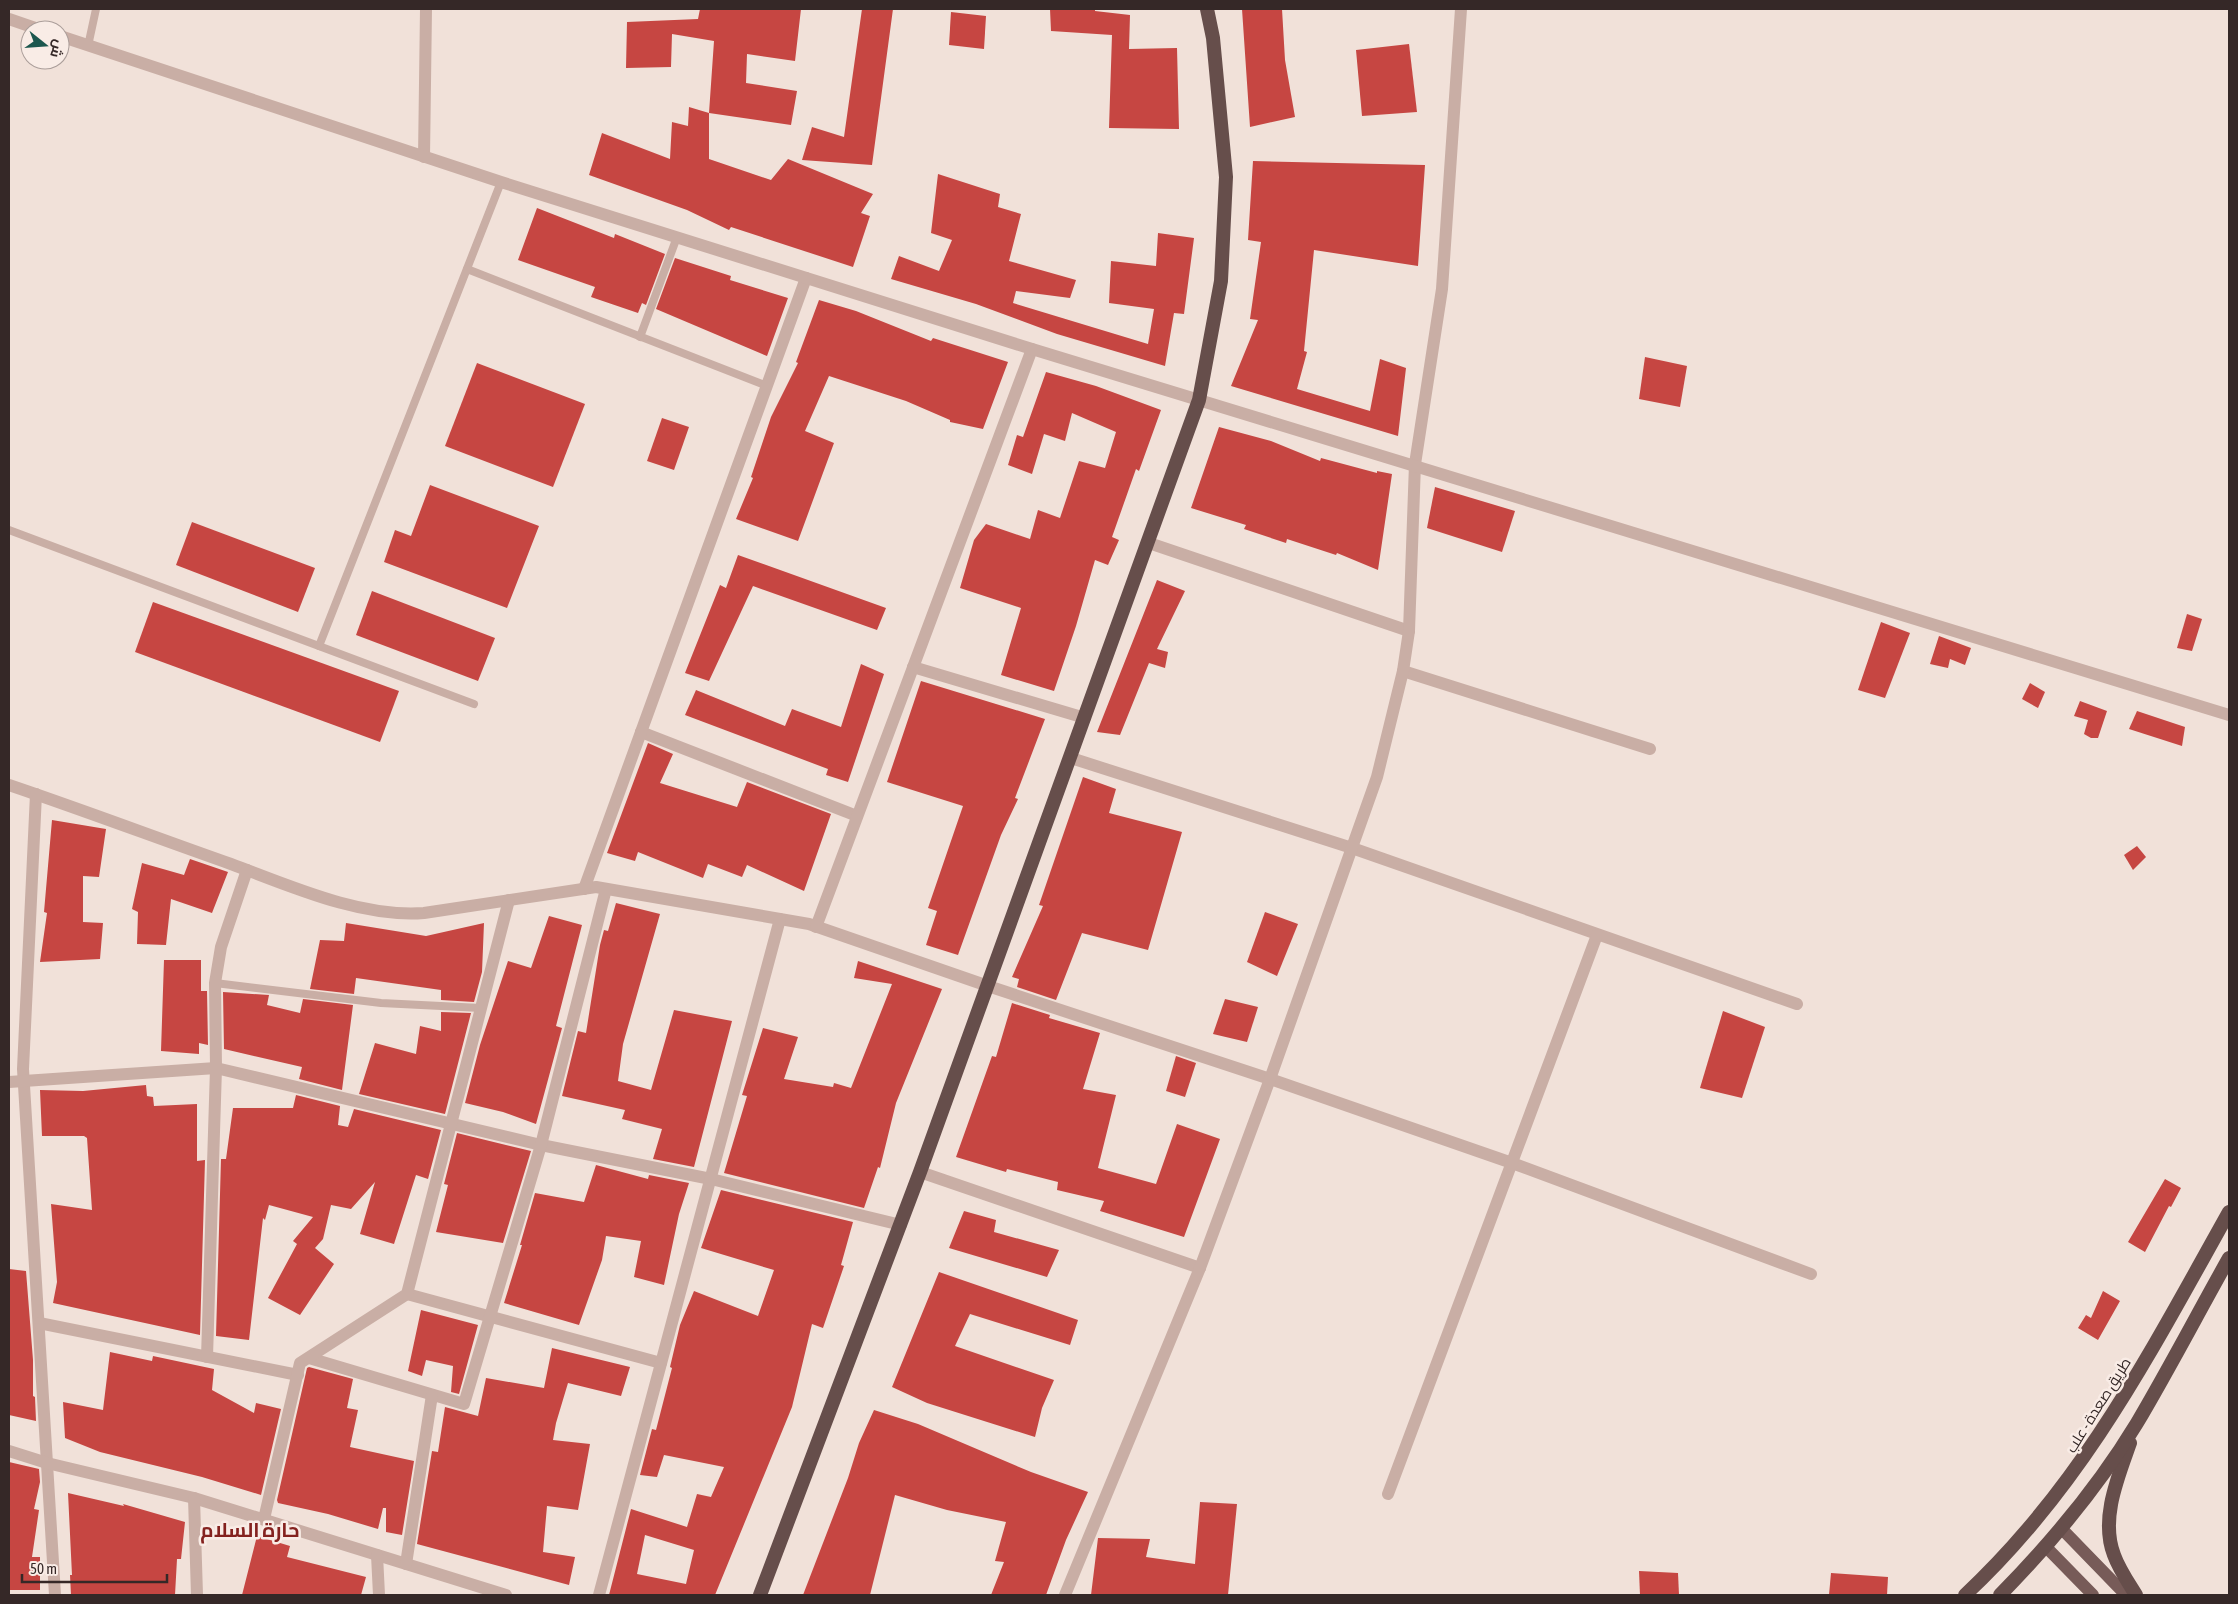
<svg xmlns="http://www.w3.org/2000/svg" width="2238" height="1604" font-family="'Asap Condensed',Cairo,sans-serif">
  <rect width="100%" height="100%" fill="#f1e1d9"/>
  <!-- building -->
  <g fill="#c64642" fill-rule="evenodd">
    <path d="M700,9H801L795,61L747,54L746,83L797,91L791,125L709,113L714,41L672,34L671,67L626,68L627,22L698,19Z"/>
    <path d="M862,9H893L872,165L802,160L812,127L844,137Z"/>
    <path d="M1050,9H1095V11L1130,15L1129,49L1177,48L1179,129L1109,128L1112,35L1051,31Z"/>
    <path d="M1242,9H1282L1285,60L1295,117L1250,127Z"/>
    <path d="M951,12L986,16L984,49L949,45Z"/>
    <path d="M1409,44L1417,112L1362,116L1356,50Z"/>
    <path d="M689,107L709,113V159L771,180L788,159L873,194L861,213L870,216L853,267L731,227L729,230L687,210L589,175L602,133L670,159L672,122L688,126Z"/>
    <path d="M1253,161L1425,165L1418,266L1314,250L1304,351L1307,352L1297,389L1370,411L1380,359L1406,368L1398,436L1231,386L1258,320L1250,319L1261,242L1248,240Z"/>
    <path d="M938,174L1000,194L998,207L1021,214L1009,261L1076,280L1070,298L1016,291L1013,303L1148,344L1154,309L1109,303L1111,261L1156,266L1158,233L1194,238L1184,314L1174,313L1165,366L1057,334L976,304L891,279L899,256L939,271L952,240L931,233Z"/>
    <path d="M537,208L614,238L615,234L665,254L646,305L642,303L638,313L591,297L595,287L518,260Z"/>
    <path d="M675,258L731,276L730,280L788,298L767,356L656,309Z"/>
    <path d="M819,300L856,311L931,341L933,338L1008,362L983,429L950,422V420L906,401L829,376L805,431L834,443L798,541L736,519L753,478L751,477L771,417L798,363L796,362Z"/>
    <path d="M1645,357L1687,366L1680,407L1639,399Z"/>
    <path d="M477,363L585,404L553,487L445,446Z"/>
    <path d="M1046,372L1096,386L1161,410L1139,471L1136,469L1112,537L1119,540L1108,565L1095,560L1076,626L1054,691L1001,675L1021,608L960,588L974,540L986,524L1030,539L1038,510L1060,518L1079,461L1105,468L1116,432L1072,413L1065,441L1044,434L1032,474L1008,465L1017,435L1023,437Z"/>
    <path d="M662,418L689,427L674,470L647,461Z"/>
    <path d="M1219,427L1271,441L1320,461L1321,458L1377,473V471L1392,474L1378,570L1337,553L1336,555L1287,539L1286,543L1244,529L1246,525L1191,508Z"/>
    <path d="M430,485L539,526L507,608L384,562L395,530L411,536Z"/>
    <path d="M1435,487L1515,511L1502,552L1427,528Z"/>
    <path d="M192,522L315,568L298,612L176,565Z"/>
    <path d="M738,555L886,608L877,630L753,586L709,681L685,673L720,585L726,588Z"/>
    <path d="M1157,580L1185,591L1157,649L1168,652L1165,668L1149,663L1120,735L1097,732Z"/>
    <path d="M372,591L495,638L478,681L356,635Z"/>
    <path d="M153,602L399,691L380,742L135,652Z"/>
    <path d="M2187,614L2202,619L2192,651L2177,648Z"/>
    <path d="M1881,622L1910,633L1885,698L1858,690Z"/>
    <path d="M1939,636L1971,648L1965,665L1950,659L1948,668L1930,664Z"/>
    <path d="M861,664L884,674L848,782L826,775L828,769L685,715L696,690L785,726L792,709L841,727Z"/>
    <path d="M921,681L1045,719L1015,798L1018,799L1001,835L958,955L926,945L937,911L928,908L963,806L887,782Z"/>
    <path d="M2030,683L2045,692L2038,708L2022,699Z"/>
    <path d="M2080,701L2107,711L2098,738H2091L2084,734L2088,720L2074,716Z"/>
    <path d="M2137,711L2185,727L2182,746L2129,729Z"/>
    <path d="M648,743L673,754L660,783L737,807L747,782L831,814L804,891L747,865L742,877L708,864L703,878L638,852L635,861L607,853Z"/>
    <path d="M1083,777L1116,789L1109,813L1182,832L1148,950L1082,933L1056,1000L1017,987L1019,979L1012,977L1043,906L1039,905Z"/>
    <path d="M52,820L106,829L99,877L83,876V922L103,923L100,959L40,962L47,913L44,912Z"/>
    <path d="M2137,846L2146,857L2133,870L2124,855Z"/>
    <path d="M190,859L228,872L212,913L171,899L166,945L137,944L138,912L132,909L142,863L184,875Z"/>
    <path d="M616,903L660,914L623,1044L618,1081L651,1090L674,1010L732,1021L694,1167L653,1159L662,1129L622,1119L625,1110L562,1096L578,1031L586,1033L600,945L604,930L608,931Z"/>
    <path d="M1265,912L1298,924L1277,976L1247,962Z"/>
    <path d="M549,916L582,925L556,1026L562,1028L536,1124L503,1112L465,1103L480,1045L508,961L531,968Z"/>
    <path d="M346,923L426,936L484,923L482,972L474,1002L441,1000V990L356,978L354,994L310,989L320,940L344,941Z"/>
    <path d="M164,960H201V991H207L208,1045L199,1043V1054L161,1051Z"/>
    <path d="M858,961L942,989L896,1103L880,1168L878,1167L864,1208L724,1173L747,1096L742,1095L763,1028L798,1037L784,1079L833,1087L834,1083L851,1088L892,984L854,978Z"/>
    <path d="M223,992L269,995L267,1005L300,1013L303,999L353,1005L342,1090L299,1079L302,1067L224,1049Z"/>
    <path d="M1225,999L1258,1007L1247,1042L1213,1034Z"/>
    <path d="M1012,1003L1050,1015L1049,1018L1100,1033L1083,1089L1116,1095L1098,1168L1156,1184L1177,1124L1220,1139L1184,1237L1100,1211L1104,1201L1057,1190L1058,1182L1007,1169L1006,1172L956,1157L992,1056L996,1057Z"/>
    <path d="M1723,1011L1765,1027L1742,1098L1700,1088Z"/>
    <path d="M441,1012L471,1013L445,1114L359,1094L375,1043L416,1054L420,1026L441,1031Z"/>
    <path d="M1176,1056L1196,1063L1185,1097L1166,1091Z"/>
    <path d="M146,1085L147,1096L153,1097L154,1106L197,1104V1161L205,1160L200,1335L53,1303L57,1282L51,1204L92,1210L87,1138L84,1136H42L40,1090L83,1091Z"/>
    <path d="M296,1095L340,1106L338,1125L348,1127L354,1109L441,1130L428,1179L416,1175L394,1244L360,1234L375,1182L351,1209L331,1205L323,1239L315,1248L334,1264L300,1315L268,1298L297,1244L293,1241L313,1217L269,1205L265,1220L263,1218L249,1340L216,1336L221,1159H226L233,1108H293Z"/>
    <path d="M457,1133L531,1151L503,1243L436,1232L448,1185L444,1184Z"/>
    <path d="M596,1165L648,1179L649,1175L689,1183L679,1214L664,1285L634,1277L641,1241L606,1236L602,1260L579,1325L504,1303L522,1245H520L535,1193L584,1202Z"/>
    <path d="M2165,1179L2181,1188L2171,1207L2169,1206L2145,1252L2128,1242Z"/>
    <path d="M721,1190L853,1222L841,1265L844,1266L823,1328L812,1324L792,1407L715,1595H609L631,1509L687,1527L697,1494L711,1497L724,1467L664,1455L657,1477L640,1475L652,1429L656,1430L672,1368L670,1367L680,1325L694,1291L758,1316L774,1270L701,1248ZM645,1535L694,1550L686,1584L637,1574Z"/>
    <path d="M964,1211L996,1220L994,1232L1059,1250L1047,1277L949,1248Z"/>
    <path d="M9,1269L26,1271L33,1360V1396L35,1397L36,1421L9,1415Z"/>
    <path d="M939,1272L1078,1320L1070,1345L970,1314L955,1346L1054,1380L1042,1408L1035,1437L927,1403L892,1387Z"/>
    <path d="M2103,1291L2120,1301L2098,1340L2078,1328L2086,1315L2091,1318Z"/>
    <path d="M421,1310L478,1325L459,1394L451,1392L453,1366L426,1360L422,1376L408,1371Z"/>
    <path d="M552,1348L630,1367L621,1396L568,1383L556,1423L553,1440L590,1444L578,1510L547,1506L543,1552L575,1557L569,1585L417,1544L432,1451L438,1452L445,1407L478,1416L486,1378L544,1388Z"/>
    <path d="M110,1352L152,1361L153,1356L214,1369L212,1390L254,1413L256,1403L281,1409L261,1495L202,1477L100,1452L65,1438L63,1402L103,1410Z"/>
    <path d="M309,1367L353,1379L347,1408L358,1410L350,1447L414,1461L402,1535L386,1532V1508H383L378,1529L328,1514L278,1503L277,1500L307,1368Z"/>
    <path d="M874,1410L918,1424L1031,1472L1088,1492L1066,1540L1046,1595H991L1004,1562L995,1561L1006,1522L947,1510L895,1495L870,1595H803L848,1478L859,1443Z"/>
    <path d="M9,1462L39,1469L40,1482L34,1509L39,1510L32,1557H40V1590H9Z"/>
    <path d="M68,1493L124,1506L123,1504L185,1522L181,1559H177L175,1595H71L70,1575H72Z"/>
    <path d="M1200,1502L1237,1504L1228,1595H1091L1098,1538L1150,1539L1146,1557L1195,1564Z"/>
    <path d="M257,1536L290,1546L287,1557L366,1577L361,1595H242Z"/>
    <path d="M1639,1571L1678,1573L1679,1595H1640Z"/>
    <path d="M1831,1573L1888,1577L1887,1595H1829Z"/>
  </g>
  <g fill="none" stroke-linecap="round" stroke-linejoin="round">
    <!-- service -->
    <g stroke="#c9aea5" stroke-width="8">
      <path d="M88,46L96,9"/>
      <path d="M467,269L767,386"/>
      <path d="M640,337L677,237"/>
      <path d="M9,530L474,704"/>
      <path d="M319,646L501,182"/>
      <path d="M215,983L381,1003L481,1008"/>
    </g>
    <!-- minor -->
    <g stroke="#c9aea5" stroke-width="12">
      <path d="M424,157L426,9"/>
      <path d="M1149,543L1409,631"/>
      <path d="M913,667L1085,718"/>
      <path d="M1403,671L1650,749"/>
      <path d="M641,732L857,816"/>
      <path d="M1071,758L1352,848L1797,1004"/>
      <path d="M9,785C83,810 157,838 231,864C290,886 361,918 424,913L596,887L809,924L988,986L1270,1079L1512,1163L1811,1274"/>
      <path d="M36,794L23,1069L55,1595"/>
      <path d="M584,889L806,278"/>
      <path d="M816,927L1032,349"/>
      <path d="M9,1082L216,1068L541,1145L711,1179L901,1225"/>
      <path d="M920,1172L1200,1268"/>
      <path d="M407,1294L661,1363"/>
      <path d="M39,1323L298,1375"/>
      <path d="M207,1357L216,1068L215,983L221,947L247,870"/>
      <path d="M309,1358L464,1404L541,1145L606,889"/>
      <path d="M9,1451L47,1463L194,1498L506,1595"/>
      <path d="M1388,1494L1597,935"/>
      <path d="M194,1498L197,1595"/>
      <path d="M264,1519L300,1363L407,1294L509,900"/>
      <path d="M377,1555L379,1595"/>
      <path d="M406,1564L432,1395"/>
      <path d="M599,1595L780,919"/>
      <path d="M1065,1595L1200,1268L1270,1079L1377,777L1403,671L1409,631L1415,464L1442,289L1461,9"/>
    </g>
    <!-- tertiary -->
    <g stroke="#c9aea5" stroke-width="12">
      <path d="M9,19L41,30"/>
      <path d="M60,36L501,182L1032,349L2229,715"/>
    </g>
    <!-- primary -->
    <g stroke="#775b58" stroke-width="12">
      <path d="M2061,1528L2126,1595"/>
      <path d="M2046,1547L2093,1595"/>
    </g>
    <!-- trunk -->
    <g stroke="#664e4b" stroke-width="14">
      <path d="M2130,1443C2118,1477 2100,1519 2114,1555C2119,1569 2128,1582 2136,1595"/>
      <path d="M760,1595L920,1172L1199,400L1221,281L1226,177L1213,38L1207,9"/>
      <path d="M1965,1595C2083,1485 2151,1351 2229,1212"/>
      <path d="M2000,1595C2051,1543 2099,1486 2137,1423C2169,1369 2198,1313 2229,1258"/>
    </g>
  </g>
  <g text-anchor="middle" dominant-baseline="central" stroke-width="5" stroke-linejoin="round" paint-order="stroke">
    <!-- street labels -->
    <g font-size="15" fill="#352827" stroke="#f9ece6">
      <text transform="translate(2098 1405) rotate(-58)">طريق صعدة - علب</text>
    </g>
    <!-- district labels -->
    <g font-size="20" font-weight="bold" fill="#84221f" stroke="#f9ece6">
      <text x="250" y="1529">حارة السلام</text>
    </g>
  </g>
  <!-- border -->
  <rect width="2238" height="1604" fill="none" stroke="#352827" stroke-width="20"/>
  <!-- north arrow -->
  <g transform="translate(45 45) rotate(107)"><circle r="24" fill="#f9ece6" stroke="#ab9e9a"/>
  <path d="M0-4L9 19L0 12L-9 19Z" fill="#1c574e"/>
  <text y="-8" font-size="14" font-weight="bold" text-anchor="middle" fill="#352827">ش</text>
  </g>
  <!-- scale -->
  <path d="M22 1574v8h145v-8" fill="none" stroke="#352827" stroke-width="2.5"/>
  <text x="30" y="1574" font-size="15" fill="#352827" stroke="#f9ece6" stroke-width="4" paint-order="stroke">50 m</text>
</svg>
